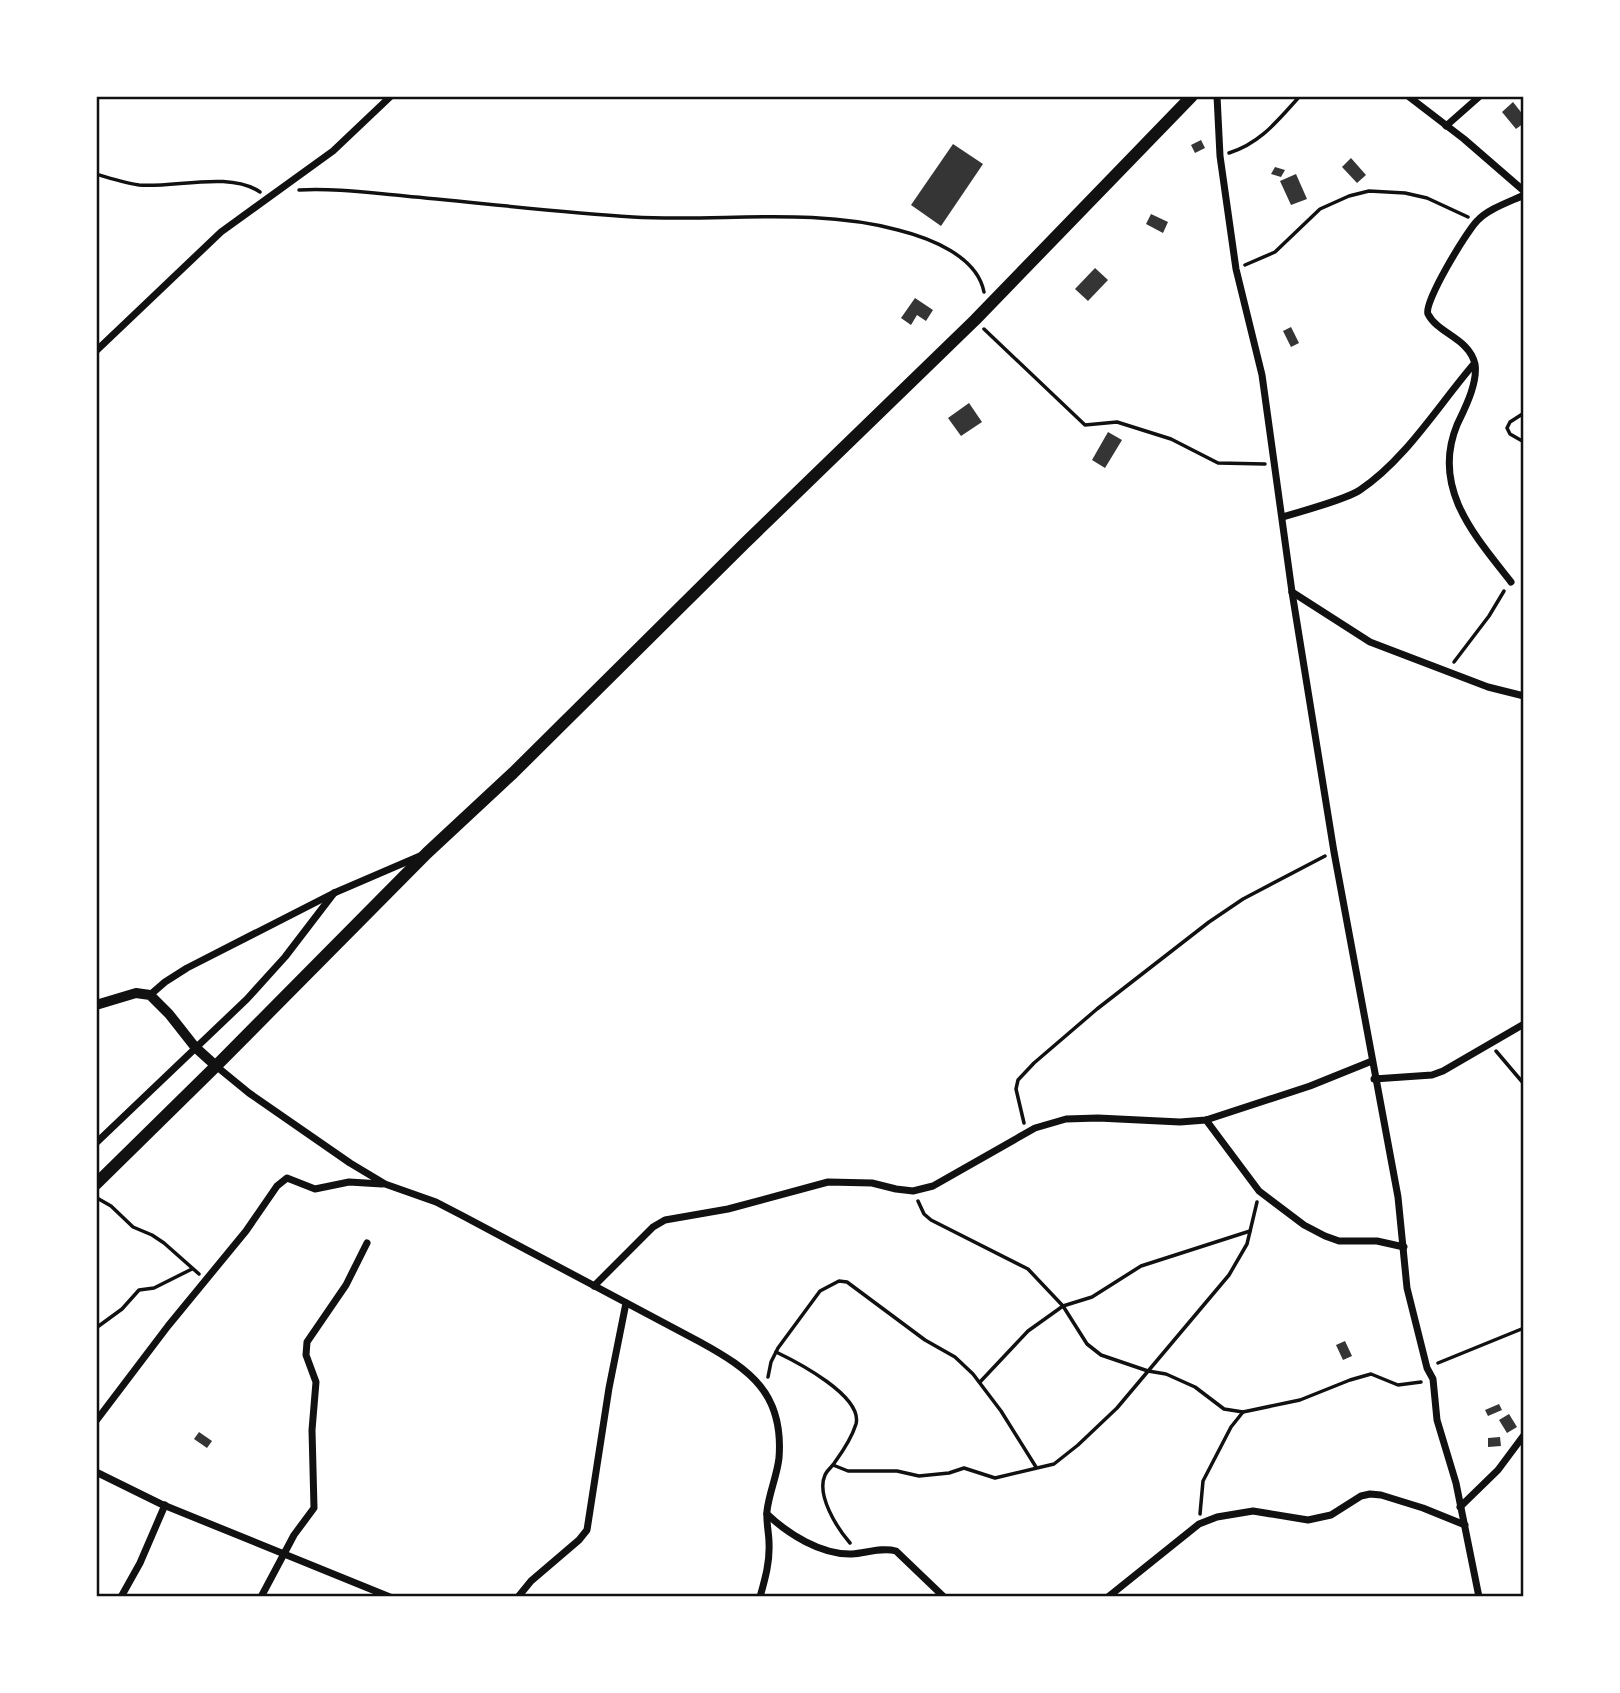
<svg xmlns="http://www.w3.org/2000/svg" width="1620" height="1693" font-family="'Golos Text',sans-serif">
  <rect width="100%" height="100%" fill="#fff"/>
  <!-- building -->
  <g fill="#353535">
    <path d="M1513,102L1524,116V123L1516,129L1502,112Z"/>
    <path d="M1201,140L1205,148L1195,153L1191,145Z"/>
    <path d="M953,144L983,164L941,226L911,205Z"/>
    <path d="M1351,158L1366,175L1357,183L1342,167Z"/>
    <path d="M1275,167L1285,170L1281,177L1271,174Z"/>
    <path d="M1296,174L1307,199L1291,205L1280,181Z"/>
    <path d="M1151,214L1168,222L1163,233L1146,224Z"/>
    <path d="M1095,268L1108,280L1088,301L1075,289Z"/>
    <path d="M915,298L933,310L926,321L917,315L911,325L901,318Z"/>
    <path d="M1291,327L1299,343L1291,347L1283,331Z"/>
    <path d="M969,403L982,422L961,436L948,418Z"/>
    <path d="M1108,432L1122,440L1105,468L1092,460Z"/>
    <path d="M1345,1341L1352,1356L1343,1360L1336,1345Z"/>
    <path d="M1499,1404L1502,1410L1488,1416L1485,1410Z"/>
    <path d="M1509,1414L1517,1427L1507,1433L1499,1420Z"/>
    <path d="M199,1432L212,1441L207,1448L194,1439Z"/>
    <path d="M1500,1437L1501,1446L1488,1447V1438Z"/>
  </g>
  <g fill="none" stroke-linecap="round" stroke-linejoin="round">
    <!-- path -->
    <g stroke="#111" stroke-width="3.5">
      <path d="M1229,153C1261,143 1278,120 1300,96"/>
      <path d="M96,174C109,178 125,183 139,185C175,188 229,171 260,192"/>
      <path d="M299,190C334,188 370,193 405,196C481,203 557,212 633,217C721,222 812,207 898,230C930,238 977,256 984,292"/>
      <path d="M1245,265L1275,252L1320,209L1349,196L1369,191L1405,193L1427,198L1468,217"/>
      <path d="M984,329L1085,425L1117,422L1171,439L1218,463L1265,464"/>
      <path d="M1524,413L1510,422L1507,428L1510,434L1524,442"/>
      <path d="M1454,662L1489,616L1504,591"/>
      <path d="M1496,1051L1524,1084"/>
      <path d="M1024,1123L1016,1089L1018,1080L1034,1063L1097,1009L1209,922L1243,899L1325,856"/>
      <path d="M97,1198L111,1206L133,1227L152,1235L164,1243L199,1274"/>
      <path d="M918,1201L924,1214L931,1220L1028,1269L1063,1306L1087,1344L1101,1355L1148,1371L1166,1374L1195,1387L1224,1409L1243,1412L1300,1400L1350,1380L1371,1374L1398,1385L1421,1382"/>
      <path d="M96,1328L122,1309L139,1290L154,1288L192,1269"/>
      <path d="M776,1352C797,1362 863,1396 856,1424C852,1437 843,1451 835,1462C833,1466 827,1470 825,1475C816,1495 837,1528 850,1543"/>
      <path d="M1438,1363L1524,1328"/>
      <path d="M768,1377L771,1362L778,1348L820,1291L839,1281L847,1282L925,1340L955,1357L973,1374L1001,1411L1036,1467"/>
      <path d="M980,1382L1028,1331L1063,1306L1092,1297L1141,1266L1250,1231"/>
      <path d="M833,1465L848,1471H897L919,1476L949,1473L964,1468L995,1478L1054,1464L1078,1445L1117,1408L1229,1275L1247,1244L1257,1202"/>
      <path d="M1200,1514L1203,1481L1231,1427L1243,1412"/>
    </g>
    <!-- minor -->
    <g stroke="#111" stroke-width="7">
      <path d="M1217,96L1220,156L1236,269L1262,375L1292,592L1334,852L1398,1197L1407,1288L1427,1368L1433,1379L1437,1420L1456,1483L1479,1597"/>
      <path d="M1408,96L1464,139L1524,191"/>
      <path d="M1446,126L1480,96"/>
      <path d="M96,351L221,232L333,151L391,96"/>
      <path d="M1283,517C1302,511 1345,500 1360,490C1405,460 1438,406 1473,365"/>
      <path d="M1511,582C1475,536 1431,488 1457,425C1465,408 1478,383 1475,364C1469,338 1438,334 1428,314C1423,303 1467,231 1477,221C1488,209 1509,202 1524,195"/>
      <path d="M1292,592L1370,642L1488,687L1524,696"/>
      <path d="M150,995L165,982L187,968L334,893L420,856"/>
      <path d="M216,1066L249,1093L350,1163L385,1184L436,1202L463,1216L700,1342C751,1370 784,1394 779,1458C777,1476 769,1493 767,1511C766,1522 769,1533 769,1543C770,1562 765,1579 760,1597"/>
      <path d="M1374,1079L1432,1075L1443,1071L1524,1024"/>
      <path d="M1206,1120L1259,1191L1304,1225L1325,1236L1339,1241H1377L1404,1247"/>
      <path d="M96,1143L247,999L285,957L334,893"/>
      <path d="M594,1286L653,1227L665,1220L728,1209L828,1182L872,1183L896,1189L913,1191L933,1186L1035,1128L1066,1119L1098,1118L1180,1122L1206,1120L1310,1086L1372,1061"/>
      <path d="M96,1421L168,1326L246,1231L277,1186L287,1178L315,1189L349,1182L382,1184"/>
      <path d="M96,1472L161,1504L390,1597"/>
      <path d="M1460,1507L1498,1470L1524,1435"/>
      <path d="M767,1514C788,1534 821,1555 852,1554C866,1553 882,1547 896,1551L944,1597"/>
      <path d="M121,1597L140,1563L165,1505"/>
      <path d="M261,1597L294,1535L314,1508L312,1430L316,1382L306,1355L307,1342L346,1285L367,1243"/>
      <path d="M518,1597L531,1581L579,1540L587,1530L609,1388L626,1303"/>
      <path d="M1108,1597L1199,1524L1217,1517L1253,1511L1308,1520L1331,1515L1361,1496L1370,1494L1381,1495L1423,1508L1465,1525"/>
    </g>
    <!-- tertiary -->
    <path stroke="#111" stroke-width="10" d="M96,1005L136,993L150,995L169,1014L195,1047L216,1066"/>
    <!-- trunk -->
    <path stroke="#111" stroke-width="12" d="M96,1184L216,1066L427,853L513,773L745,543L975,320L1192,96"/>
  </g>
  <!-- border -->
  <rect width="1620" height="1693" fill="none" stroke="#ffffff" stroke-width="196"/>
  <rect x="98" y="98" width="1424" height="1497" fill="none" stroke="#111" stroke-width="2.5"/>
</svg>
